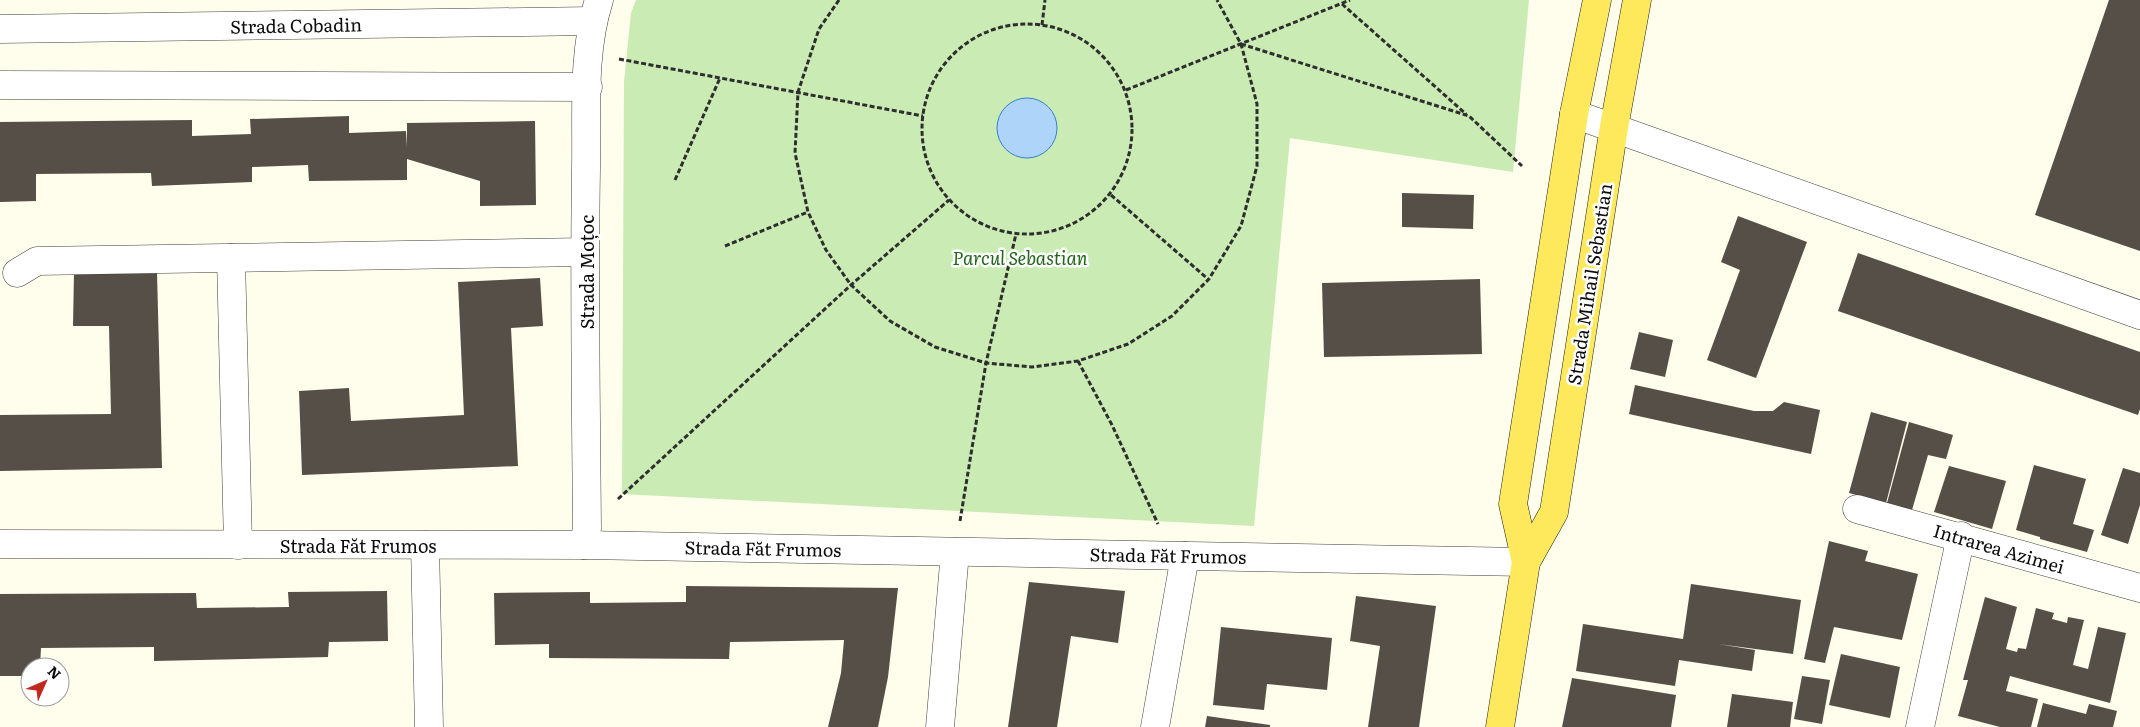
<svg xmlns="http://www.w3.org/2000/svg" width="2140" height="727" font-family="Literata,serif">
  <rect width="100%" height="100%" fill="#fffdeb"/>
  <!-- green -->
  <path fill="#caebb4" d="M636,0H1529L1513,172L1290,138L1254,526L622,494L624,82L631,13Z"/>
  <!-- water -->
  <circle fill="#aed4f9" stroke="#3280d3" cx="1027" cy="128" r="30"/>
  <!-- building -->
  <g fill="#554f48">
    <path d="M2109,0H2140V251L2035,215Z"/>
    <path d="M349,116V133L406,131L407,147V123L535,121L536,205L480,206V181L407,159V180L309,181L308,165L252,167V182L152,186L151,173L36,174V201L0,202V122L192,120V136L251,134L250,119Z"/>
    <path d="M1402,193L1474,195L1473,229L1402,227Z"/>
    <path d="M1738,216L1807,242L1756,378L1707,360L1740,270L1721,262Z"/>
    <path d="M1858,253L2140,352V409L2138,415L1838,311Z"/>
    <path d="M157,272L162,468L0,471V415L111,414L109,326H73L74,273Z"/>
    <path d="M540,278L543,326L511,328L518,466L302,475L299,391L349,388L351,421L464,415L458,282Z"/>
    <path d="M1480,279L1482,354L1324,357L1322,283Z"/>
    <path d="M1639,332L1673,340L1665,377L1630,369Z"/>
    <path d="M1635,385L1754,411H1773L1784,402L1820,410L1811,454L1629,414Z"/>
    <path d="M1871,412L1907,422L1886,503L1849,493Z"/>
    <path d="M1909,422L1953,435L1946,459L1928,455L1912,510L1887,503Z"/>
    <path d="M2034,465L2086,479L2073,524L2094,530L2087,552L2040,539V537L2016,530Z"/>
    <path d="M1949,466L2006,481L1992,529L1934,512Z"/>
    <path d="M2123,468L2140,473V505L2128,544L2101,535Z"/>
    <path d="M1829,541L1868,551L1865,561L1918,574L1902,640L1834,627L1825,663L1804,659Z"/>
    <path d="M1029,582L1125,591L1118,643L1071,636L1057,727H1008Z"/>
    <path d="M1691,584L1801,600L1793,654L1718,644L1755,650L1752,671L1679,660L1675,686L1576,671L1583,624L1683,639Z"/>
    <path d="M686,586L898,588L888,677L878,727H828L841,673L844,640L730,642L729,659L549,658V644L495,645L494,593L590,592V603L686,602Z"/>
    <path d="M387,591L388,641L329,642L328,657L154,661V647L41,648L40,667H30V676H0V594L196,593L197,608L289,607L288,592Z"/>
    <path d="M1356,596L1436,606L1419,727H1368L1380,646L1350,641Z"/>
    <path d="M1985,597L2017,607L2006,649L2017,652L2018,648L2026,649L2036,608L2054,613L2052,619L2067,623L2068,617L2084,620L2073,665L2088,669L2098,627L2126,633L2110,703L2010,676L2006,691L2038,699L2031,727H2000L1958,716L1968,680H1963Z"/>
    <path d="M1221,627L1332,638L1327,690L1267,684L1264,710L1213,705Z"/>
    <path d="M1841,654L1900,667L1890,718L1829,705Z"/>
    <path d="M1802,676L1830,680L1822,724L1794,719Z"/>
    <path d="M1572,678L1676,695L1671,727H1562Z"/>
    <path d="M1732,694L1793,702L1790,727H1727Z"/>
    <path d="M2043,703L2086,714L2089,704L2117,711L2113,727H2037Z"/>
    <path d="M1207,716L1270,725V727H1205Z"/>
  </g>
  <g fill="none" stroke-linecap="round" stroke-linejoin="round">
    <defs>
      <g id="minor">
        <path d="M0,29L592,21"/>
        <path d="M0,85L588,87"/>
        <path d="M1574,114L2140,315"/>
        <path d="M231,258L238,545"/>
        <path d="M17,273L37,261L585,252"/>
        <path d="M1857,509L2140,588"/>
        <path d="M0,544L584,545L1526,562"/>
        <path d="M425,545L429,727"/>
        <path d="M584,545L587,528C586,408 584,289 586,169C587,113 582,53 599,0"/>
        <path d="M940,727L955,552"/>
        <path d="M1155,727L1185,556"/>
        <path d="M1920,727L1961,536"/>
      </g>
      <g id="major">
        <path d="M1526,562L1513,504L1574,114L1597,0"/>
        <path d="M1500,727L1526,562L1554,512L1614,127L1637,0"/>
      </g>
    </defs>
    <!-- minor casing -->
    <use href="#minor" stroke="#3f3f3f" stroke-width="29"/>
    <!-- major casing -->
    <use href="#major" stroke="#1d1d1d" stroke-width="29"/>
    <!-- path -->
    <g stroke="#2e2e2e" stroke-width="3" stroke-dasharray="5 2.5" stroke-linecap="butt">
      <path d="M839,0L819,29L798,92L795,153L808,212L826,250L851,285L890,321L935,347L986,363L1032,367L1078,361L1128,344L1172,316L1209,279L1241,226L1257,166V104L1241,44L1217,0"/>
      <path d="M1342,4L1466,114"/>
      <circle cx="1027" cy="129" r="105"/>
      <path d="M1042,25L1045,0"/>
      <path d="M1241,44L1469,116L1522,166"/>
      <path d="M619,59L923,116"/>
      <path d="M1126,90L1350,0"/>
      <path d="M675,180L720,78"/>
      <path d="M1111,195L1208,279"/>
      <path d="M725,246L808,212"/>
      <path d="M1078,361L1112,425L1158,524"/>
      <path d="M618,499L851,285L949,200"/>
      <path d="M960,521L986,363L1016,234"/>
    </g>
    <!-- minor -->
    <use href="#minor" stroke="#fff" stroke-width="28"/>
    <!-- major -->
    <use href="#major" stroke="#fee95c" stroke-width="28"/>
  </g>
  <g text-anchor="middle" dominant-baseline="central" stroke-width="5" stroke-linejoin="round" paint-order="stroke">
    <!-- street labels -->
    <g font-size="18" fill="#0c0c0c" stroke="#fff">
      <text transform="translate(296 25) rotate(-1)">Strada Cobadin</text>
      <text transform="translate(586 272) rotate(-90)">Strada Moțoc</text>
      <text transform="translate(1589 284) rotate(-81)">Strada Mihail Sebastian</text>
      <text x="358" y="545">Strada Făt Frumos</text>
      <text transform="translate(763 548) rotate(1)">Strada Făt Frumos</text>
      <text transform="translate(1999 548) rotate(16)">Intrarea Azimei</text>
      <text transform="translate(1168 555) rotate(1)">Strada Făt Frumos</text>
    </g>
    <!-- park labels -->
    <g font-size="18" font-style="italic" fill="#21661a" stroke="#fff">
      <text x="1020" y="257">Parcul Sebastian</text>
    </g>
  </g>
  <!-- north arrow -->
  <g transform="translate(45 682) rotate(45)"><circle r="24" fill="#ffffff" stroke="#9e9e9e"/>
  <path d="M0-4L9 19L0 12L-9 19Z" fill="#c1291f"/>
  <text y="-8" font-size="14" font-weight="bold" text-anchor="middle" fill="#0c0c0c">N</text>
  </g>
</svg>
